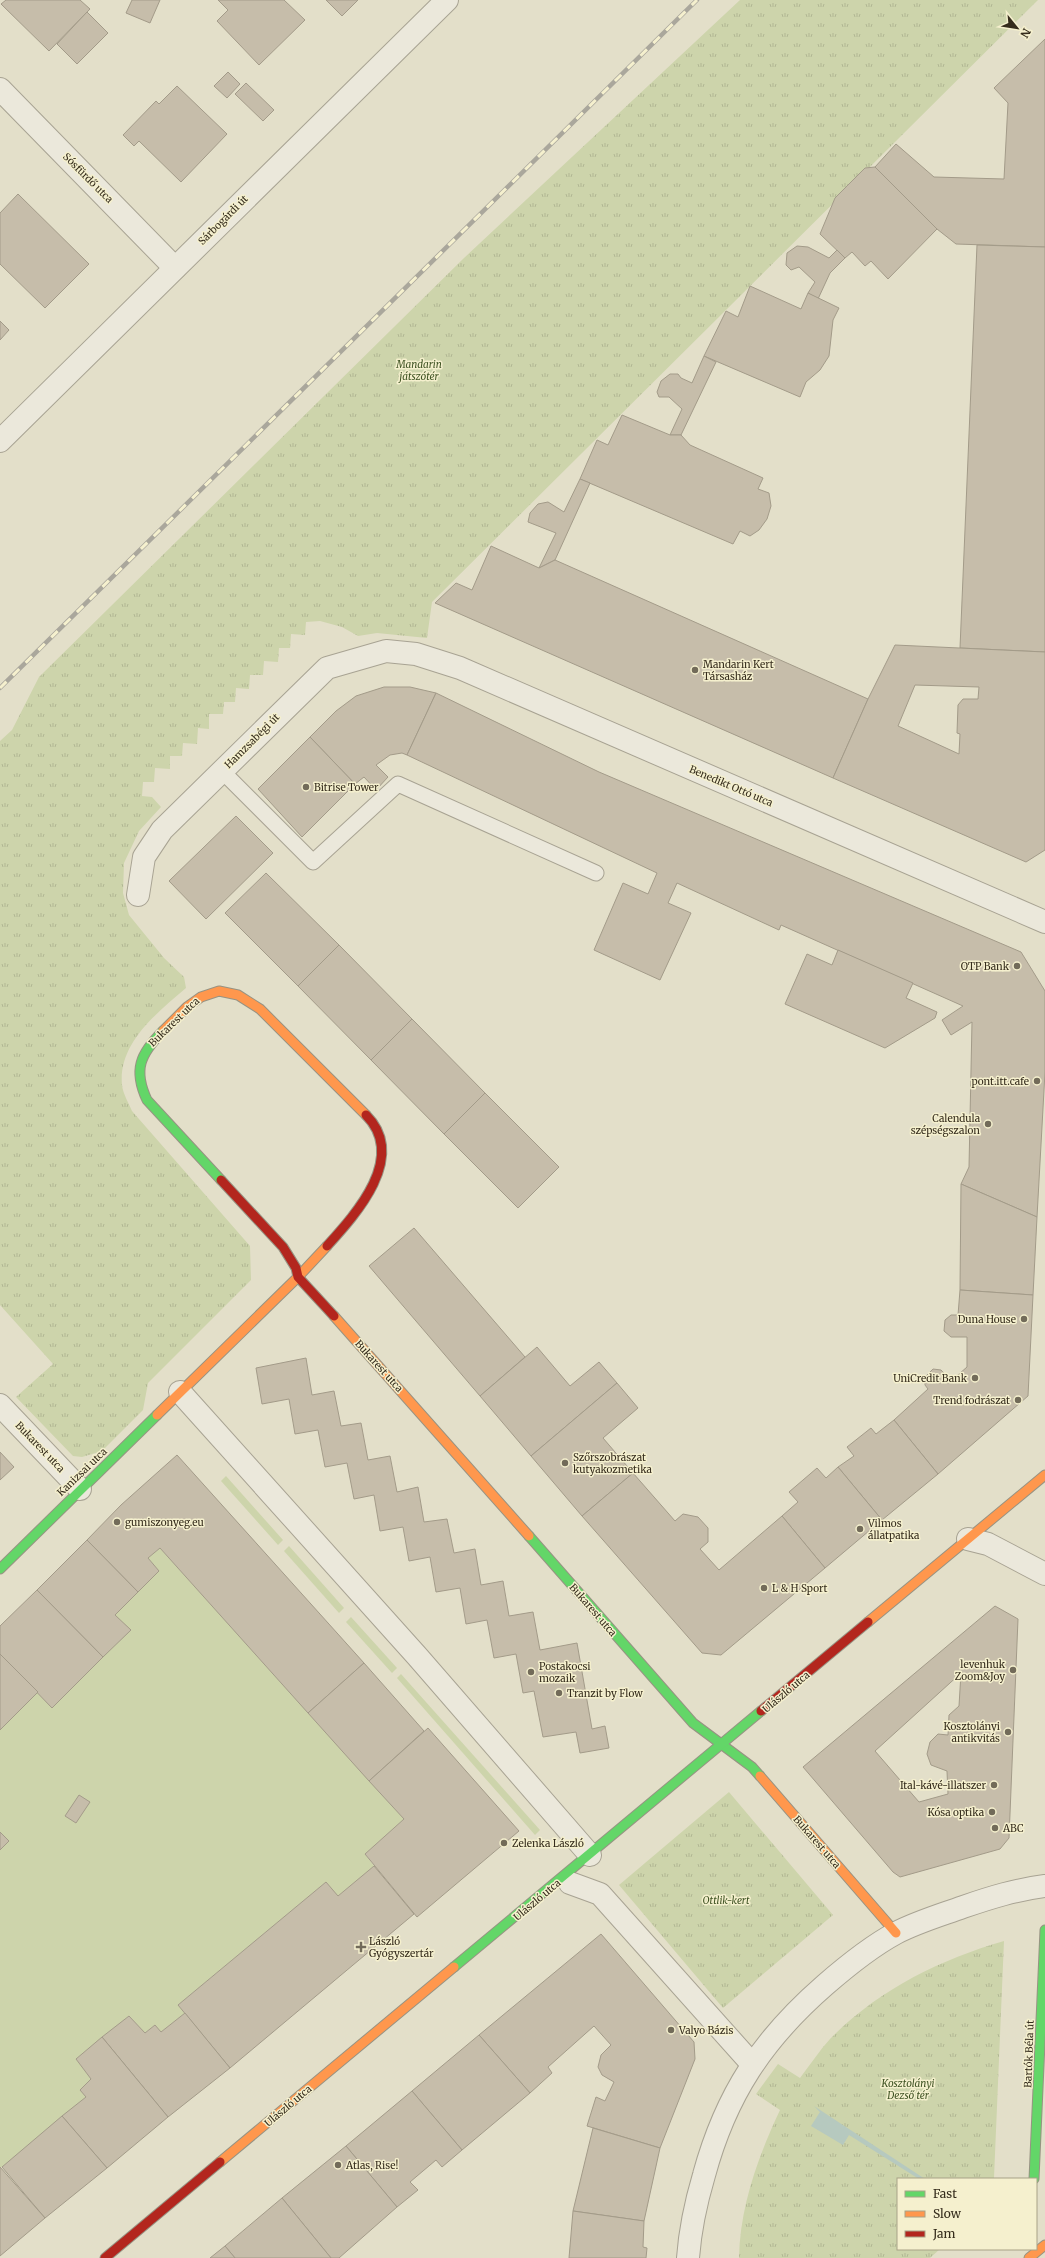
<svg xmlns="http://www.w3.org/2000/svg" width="1045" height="2258" font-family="Merriweather,serif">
  <defs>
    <pattern id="park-tufts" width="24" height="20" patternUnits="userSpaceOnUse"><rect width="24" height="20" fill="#cdd4ab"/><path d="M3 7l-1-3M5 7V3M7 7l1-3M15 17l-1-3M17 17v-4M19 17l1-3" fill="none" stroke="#b1b693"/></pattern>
  </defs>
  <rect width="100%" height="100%" fill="#e3dfc9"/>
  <!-- green -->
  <g fill="#cdd4ab">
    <path d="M226,1476L283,1540L278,1545L221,1481Z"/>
    <path d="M289,1546L344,1608L339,1613L284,1551Z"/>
    <path d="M160,1548L404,1819L365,1854L374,1866L338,1896L326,1882L178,2005L185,2013L161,2032L155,2025L145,2033L129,2016L76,2059L91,2079L80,2090L86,2097L2,2167H0V1730L38,1692L52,1707L130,1630L115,1615L159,1571L148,1558Z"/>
    <path d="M351,1617L397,1668L392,1673L346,1622Z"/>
    <path d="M401,1674L540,1830L535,1835L397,1678Z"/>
  </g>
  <!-- park -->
  <g fill="url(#park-tufts)">
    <path d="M740,0H1038L432,602L427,638L377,633L358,636L342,627L320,621L306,622L305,635L291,634L290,648H279L278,662L264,661L263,675H250L249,689L236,688L235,702H224L223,714H209V729L198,728L197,744L183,743L182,756H170V769L155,768L154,782H143L142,796L152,797L161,807L139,831L124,863L123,893L129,915L164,958L184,977L186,988C157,1013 118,1043 122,1085C123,1094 129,1104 132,1111L250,1246L251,1280L148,1383L143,1410L102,1451L82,1457L73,1456L16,1397L53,1364L0,1305V741L12,730L39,677L464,258Z"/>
    <path d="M729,1792L833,1915L723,2008L619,1885Z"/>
    <path d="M1004,1941L994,2178L898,2179V2249H940L930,2258H739C740,2206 758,2157 780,2110L756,2094L778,2064L800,2078C810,2065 819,2051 830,2039C878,1990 939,1960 1004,1941Z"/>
  </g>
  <!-- water -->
  <path fill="#b6c9bf" d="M814,2106L925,2179H919L849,2135L843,2145L811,2126L820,2112Z"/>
  <!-- building -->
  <g fill="#c6bdaa" stroke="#a39b89" fill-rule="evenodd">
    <path d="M6,0H80L90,9L49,51L1,4Z"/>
    <path d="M132,0H160L150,23L126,13Z"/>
    <path d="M218,0H284L305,20L259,65L217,21L228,10Z"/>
    <path d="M326,0H358L342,16Z"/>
    <path d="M87,12L108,33L77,64L57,44Z"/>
    <path d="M1045,39V247L956,244L937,229L875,167L896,144L934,177L1004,179L1008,103L994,88Z"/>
    <path d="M228,72L240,84L227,98L214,86Z"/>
    <path d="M246,83L274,110L263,121L235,94Z"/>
    <path d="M177,86L227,134L181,182L139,141L134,146L123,135L156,101L159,104Z"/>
    <path d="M875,167L937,229L888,279L871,261L865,266L852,252L845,258L820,234L835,198L865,168Z"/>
    <path d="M18,194L89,264L45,308L0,264V213Z"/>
    <path d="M977,245L1045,247V652L960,648Z"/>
    <path d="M797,246L808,247L829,258L837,250L845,258L830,273L818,299L808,293L815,282L799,267L791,270L786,265L787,253Z"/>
    <path d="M750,286L801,309L808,293L839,308L833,320L829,356L820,370L806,382L800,397L704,356L726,311L738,317Z"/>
    <path d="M0,321L9,330L0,340Z"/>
    <path d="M704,356L716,362L681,435H670L682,409L669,397H659L657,392L661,381L670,374H678L681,378L692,383Z"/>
    <path d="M622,415L670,435H681L690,445L763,478L758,489L769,493L771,506L767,519L759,530L750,536L740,531L733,544L580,479L597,440L608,445Z"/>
    <path d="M580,479L590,483L555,560L539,568L556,533L528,522L530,513L538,504L548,502L564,512Z"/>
    <path d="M491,546L539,568L555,560L868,699L833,778L435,603L456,583L472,590Z"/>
    <path d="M895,645L1045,652V850L1026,862L833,778L868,699ZM915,685L979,687L978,699H963L958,705L957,733L960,734L959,754L898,726Z"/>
    <path d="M384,687H410L436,693L407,755L402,753L390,755L376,765L388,777L376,790L364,777L355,784L310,737L336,711L356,696Z"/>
    <path d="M436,693L599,772L1021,952L1045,991V1072L1037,1217L961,1184L969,1167L972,1022L951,1035L942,1020L963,1006L781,925L779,930L677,883L668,903L691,913L660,980L594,950L623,883L648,894L657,873L407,755Z"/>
    <path d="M310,737L355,784L302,837L258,789Z"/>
    <path d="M236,816L273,853L206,919L169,881Z"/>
    <path d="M266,873L339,945L298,986L225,913Z"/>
    <path d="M339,945L412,1019L371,1060L298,986Z"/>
    <path d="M838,950L913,983L906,998L937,1012L935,1018L885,1048L785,1004L807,954L832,965Z"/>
    <path d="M412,1019L485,1093L444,1134L371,1060Z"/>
    <path d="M485,1093L559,1167L518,1208L444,1134Z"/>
    <path d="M961,1184L1037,1217L1033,1295L960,1290Z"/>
    <path d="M414,1228L525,1357L480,1396L369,1266Z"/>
    <path d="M960,1290L1033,1295L1028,1396L938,1474L894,1420L928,1389L925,1385V1377L933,1369L941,1370L951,1381L967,1367V1337H951L944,1331L945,1320L951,1315H958Z"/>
    <path d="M537,1347L570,1386L599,1362L617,1383L531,1456L480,1396Z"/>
    <path d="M306,1358L312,1395L334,1391L341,1426L361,1423L368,1460L390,1456L397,1492L418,1487L424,1522L447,1519L454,1553L475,1549L481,1585L503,1581L509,1616L533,1612L540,1650L577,1643L592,1729L605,1726L609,1748L580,1753L576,1732L543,1737L534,1691L523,1693L516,1654L494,1658L487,1620L466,1624L460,1588L436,1592L430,1557L409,1561L403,1527L380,1531L374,1495L354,1499L347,1463L325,1467L318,1430L295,1434L289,1399L262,1404L256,1368Z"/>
    <path d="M617,1383L638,1408L603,1438L633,1473L582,1516L531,1456Z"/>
    <path d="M894,1420L938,1474L882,1520L838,1467L854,1456L847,1447L871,1428L876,1434Z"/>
    <path d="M0,1452L14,1467L0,1480Z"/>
    <path d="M177,1455L364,1663L308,1713L160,1548L148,1558L159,1571L138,1592L87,1540L121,1505Z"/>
    <path d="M838,1467L882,1520L825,1568L782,1516L798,1502L789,1492L817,1468L826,1478Z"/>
    <path d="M633,1473L675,1521L683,1514L698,1517L708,1528V1542L700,1549L719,1570L782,1516L825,1568L721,1655L702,1653L582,1516Z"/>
    <path d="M87,1540L138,1592L115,1615L131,1630L103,1657L37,1590Z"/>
    <path d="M37,1590L103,1657L52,1708L0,1654V1626Z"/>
    <path d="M995,1606L1018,1619L1009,1838L1000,1849L900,1877L893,1872L803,1767ZM961,1673L959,1706L949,1715L948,1735L938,1734L930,1742L927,1754L931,1765L947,1771L948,1794L919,1802L875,1751Z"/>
    <path d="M0,1654L38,1692L0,1730Z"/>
    <path d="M364,1663L424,1731L369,1781L308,1713Z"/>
    <path d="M428,1728L519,1831L417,1917L365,1854L404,1819L369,1781Z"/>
    <path d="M79,1795L90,1802L76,1823L65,1816Z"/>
    <path d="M0,1832L9,1841L0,1850Z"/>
    <path d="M374,1866L414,1914L230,2068L178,2005L326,1882L338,1896Z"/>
    <path d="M601,1934L694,2042L695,2059L660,2148L587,2126L596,2097L605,2101L614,2082L602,2075L598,2067L601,2055L611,2045L594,2026L548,2067L552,2073L530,2093L479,2035Z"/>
    <path d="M185,2013L230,2068L168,2117L102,2037L129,2016L145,2033L155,2025L161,2032Z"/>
    <path d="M479,2035L530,2093L462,2150L412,2091Z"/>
    <path d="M102,2037L168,2117L107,2168L62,2116L86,2097L80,2090L91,2079L76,2059Z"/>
    <path d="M412,2091L462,2150L442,2167L436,2160L410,2182L418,2190L397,2207L346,2146Z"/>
    <path d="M62,2116L107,2168L45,2218L2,2167Z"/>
    <path d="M593,2128L660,2148L644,2221L573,2211Z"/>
    <path d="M346,2146L397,2207L339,2258H331L282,2198Z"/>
    <path d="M0,2167L45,2218L0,2256Z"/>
    <path d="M282,2198L331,2258H235L225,2246Z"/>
    <path d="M573,2211L644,2221L643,2247L647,2248L646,2258H569Z"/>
    <path d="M225,2246L235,2258H210Z"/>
  </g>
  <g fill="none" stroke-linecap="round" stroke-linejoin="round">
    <defs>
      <path id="lane" d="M222,771L313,862L398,784L596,873"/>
      <g id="street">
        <path d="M0,89L175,268"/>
        <path d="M0,441L447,0"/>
        <path d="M138,895L144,857L162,830L327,668L386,651L416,654L460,668L1045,922"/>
        <path d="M180,1392L417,1656L590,1855"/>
        <path d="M0,1405L80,1489"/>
        <path d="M968,1539L988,1544L1045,1574"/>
        <path d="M570,1883L600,1894L752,2064"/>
        <path d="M688,2258C690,2230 696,2202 704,2175C726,2094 763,2039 825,1985C848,1965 870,1947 896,1933C917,1922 941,1915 963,1907C992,1897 1015,1890 1045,1886"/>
      </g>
      <g id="fast">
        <path d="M163,1031C140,1054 133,1070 147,1100L221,1180"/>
        <path d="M529,1536L693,1723L752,1767L760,1776"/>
        <path d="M0,1569L157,1415"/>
        <path d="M454,1967L761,1711"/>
        <path d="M1034,2179L1045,1930"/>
      </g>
      <g id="slow">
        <path d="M163,1031L187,1007L201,997L219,991L238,995L260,1009L366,1115"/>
        <path d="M334,1316L529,1536"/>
        <path d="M157,1415L298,1277L327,1246"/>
        <path d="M868,1622L1045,1475"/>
        <path d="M760,1776L896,1933"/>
        <path d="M220,2162L454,1967"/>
        <path d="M1029,2258L1045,2245"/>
      </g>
      <g id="jam">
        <path d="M221,1180L283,1247L296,1268L298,1277L334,1316"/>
        <path d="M327,1246C356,1214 408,1157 366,1115"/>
        <path d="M761,1711L868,1622"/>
        <path d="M105,2258L220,2162"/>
      </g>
    </defs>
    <!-- lane casing -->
    <use href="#lane" stroke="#a8a393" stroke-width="17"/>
    <!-- street casing -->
    <use href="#street" stroke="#a8a393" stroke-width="24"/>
    <!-- fast casing -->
    <use href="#fast" stroke="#979383" stroke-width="11"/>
    <!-- slow casing -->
    <use href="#slow" stroke="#979383" stroke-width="11"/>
    <!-- jam casing -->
    <use href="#jam" stroke="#979383" stroke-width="11"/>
    <!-- lane -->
    <use href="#lane" stroke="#ebe8db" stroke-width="15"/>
    <!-- street -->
    <use href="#street" stroke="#ebe8db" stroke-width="22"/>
    <!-- fast -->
    <use href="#fast" stroke="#63d668" stroke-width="9"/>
    <!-- slow -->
    <use href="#slow" stroke="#ff974d" stroke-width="9"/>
    <!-- jam -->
    <use href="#jam" stroke="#b3261e" stroke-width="9"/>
    <defs>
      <path id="rail" d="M0,688L697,0"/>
    </defs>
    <!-- rail casing -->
    <use href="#rail" stroke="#aaa79c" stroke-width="4.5"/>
    <!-- rail -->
    <use href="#rail" stroke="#f5f0ce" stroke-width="3" stroke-dasharray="9" stroke-linecap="butt"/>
  </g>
  <!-- markers -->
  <g fill="#726b59" stroke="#f5f0ce" stroke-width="1.5">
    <circle cx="695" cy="670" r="4"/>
    <circle cx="306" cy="787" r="4"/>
    <circle cx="1017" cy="966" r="4"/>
    <circle cx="1037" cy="1081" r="4"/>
    <circle cx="988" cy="1124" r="4"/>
    <circle cx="1024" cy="1319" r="4"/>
    <circle cx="975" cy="1378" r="4"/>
    <circle cx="1018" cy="1400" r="4"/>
    <circle cx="565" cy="1463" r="4"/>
    <circle cx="117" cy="1522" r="4"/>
    <circle cx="860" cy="1529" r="4"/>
    <circle cx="764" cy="1588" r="4"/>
    <circle cx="1013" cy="1670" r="4"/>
    <circle cx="531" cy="1672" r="4"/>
    <circle cx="559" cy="1693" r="4"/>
    <circle cx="1008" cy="1732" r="4"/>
    <circle cx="994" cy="1785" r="4"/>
    <circle cx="992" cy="1812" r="4"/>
    <circle cx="995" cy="1828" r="4"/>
    <circle cx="504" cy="1843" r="4"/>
    <path d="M359 1941h4v4h4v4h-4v4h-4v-4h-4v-4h4z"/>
    <circle cx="671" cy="2030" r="4"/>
    <circle cx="338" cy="2165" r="4"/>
  </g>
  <g text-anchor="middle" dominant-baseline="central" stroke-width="3" stroke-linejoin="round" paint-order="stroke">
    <!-- street labels -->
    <g font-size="10" fill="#352c1c" stroke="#f5f0ce">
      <text transform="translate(88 178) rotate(45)">Sósfürdő utca</text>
      <text transform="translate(223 220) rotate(-45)">Sárbogárdi út</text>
      <text transform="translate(252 741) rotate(-45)">Hamzsabégi út</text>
      <text transform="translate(731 786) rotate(23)">Benedikt Ottó utca</text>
      <text transform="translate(174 1022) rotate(-44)">Bukarest utca</text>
      <text transform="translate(379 1366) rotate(48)">Bukarest utca</text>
      <text transform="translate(40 1447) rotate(46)">Bukarest utca</text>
      <text transform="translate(82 1472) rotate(-44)">Kanizsai utca</text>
      <text transform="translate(593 1610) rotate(49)">Bukarest utca</text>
      <text transform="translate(786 1692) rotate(-40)">Ulászló utca</text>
      <text transform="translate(817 1842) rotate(49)">Bukarest utca</text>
      <text transform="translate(537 1900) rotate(-40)">Ulászló utca</text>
      <text transform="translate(1029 2054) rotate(-88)">Bartók Béla út</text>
      <text transform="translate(288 2106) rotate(-40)">Ulászló utca</text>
    </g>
    <!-- park labels -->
    <g font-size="10" font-style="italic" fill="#3e5222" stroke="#f5f0ce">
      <text x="419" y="364">Mandarin<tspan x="419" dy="12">játszótér</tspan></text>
      <text x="726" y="1900">Ottlik-kert</text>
      <text x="908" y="2083">Kosztolányi<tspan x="908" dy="12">Dezső tér</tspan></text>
    </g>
    <!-- poi labels -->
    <g font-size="10" fill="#352c1c" stroke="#f5f0ce" text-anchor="start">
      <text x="703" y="664">Mandarin Kert<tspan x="703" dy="12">Társasház</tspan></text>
      <text x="314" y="787">Bitrise Tower</text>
      <text x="1009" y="966" text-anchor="end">OTP Bank</text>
      <text x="1029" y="1081" text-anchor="end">pont.itt.cafe</text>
      <text x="980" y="1118" text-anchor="end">Calendula<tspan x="980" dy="12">szépségszalon</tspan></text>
      <text x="1016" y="1319" text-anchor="end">Duna House</text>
      <text x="967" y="1378" text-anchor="end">UniCredit Bank</text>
      <text x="1010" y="1400" text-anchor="end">Trend fodrászat</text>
      <text x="573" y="1457">Szőrszobrászat<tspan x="573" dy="12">kutyakozmetika</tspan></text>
      <text x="125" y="1522">gumiszonyeg.eu</text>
      <text x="868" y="1523">Vilmos<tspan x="868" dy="12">állatpatika</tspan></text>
      <text x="772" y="1588">L &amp; H Sport</text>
      <text x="1005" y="1664" text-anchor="end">levenhuk<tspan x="1005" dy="12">Zoom&amp;Joy</tspan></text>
      <text x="539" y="1666">Postakocsi<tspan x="539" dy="12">mozaik</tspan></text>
      <text x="567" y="1693">Tranzit by Flow</text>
      <text x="1000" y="1726" text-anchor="end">Kosztolányi<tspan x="1000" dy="12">antikvitás</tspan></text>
      <text x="986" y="1785" text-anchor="end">Ital-kávé-illatszer</text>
      <text x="984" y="1812" text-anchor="end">Kósa optika</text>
      <text x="1003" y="1828">ABC</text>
      <text x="512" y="1843">Zelenka László</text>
      <text x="369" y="1941">László<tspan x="369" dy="12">Gyógyszertár</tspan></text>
      <text x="679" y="2030">Valyo Bázis</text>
      <text x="346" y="2165">Atlas, Rise!</text>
    </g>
  </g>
  <!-- legend -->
  <rect x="897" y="2178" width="140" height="72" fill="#f5f0ce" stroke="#a8a287"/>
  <rect x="905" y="2191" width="20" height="6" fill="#63d668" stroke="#a8a287"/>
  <text x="933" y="2198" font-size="12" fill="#352c1c">Fast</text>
  <rect x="905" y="2211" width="20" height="6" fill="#ff974d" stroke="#a8a287"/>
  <text x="933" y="2218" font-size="12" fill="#352c1c">Slow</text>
  <rect x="905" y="2231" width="20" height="6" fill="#b3261e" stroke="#a8a287"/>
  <text x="933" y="2238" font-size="12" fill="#352c1c">Jam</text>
  <!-- north arrow -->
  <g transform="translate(1017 28) rotate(120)" stroke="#f5f0ce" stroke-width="3" paint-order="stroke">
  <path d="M0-3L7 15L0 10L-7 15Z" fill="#352c1c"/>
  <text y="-6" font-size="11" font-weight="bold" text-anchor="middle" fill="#352c1c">N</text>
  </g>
</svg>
